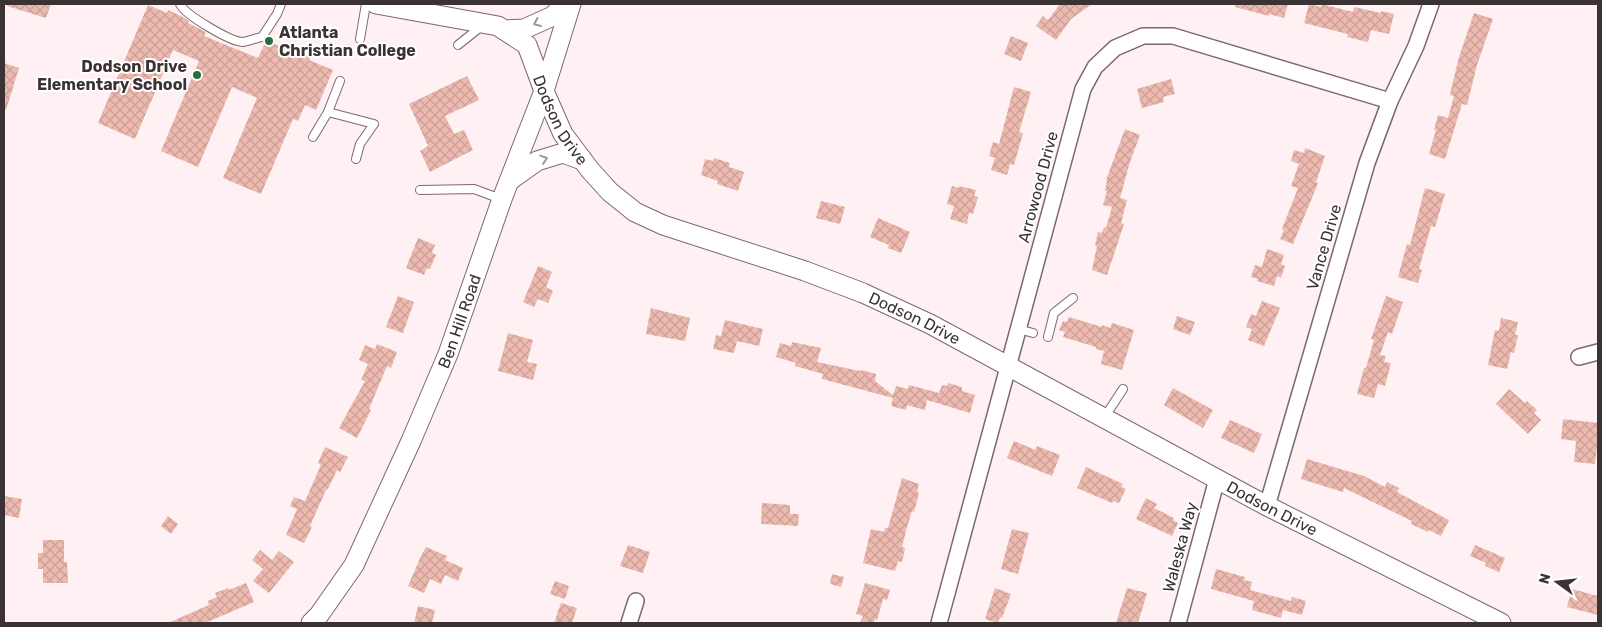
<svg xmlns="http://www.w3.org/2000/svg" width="1602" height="627" font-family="Rubik,sans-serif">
  <defs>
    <pattern id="building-cross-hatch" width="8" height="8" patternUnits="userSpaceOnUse" patternTransform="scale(1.25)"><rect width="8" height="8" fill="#edbab0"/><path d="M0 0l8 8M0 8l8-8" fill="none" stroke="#cca098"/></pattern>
  </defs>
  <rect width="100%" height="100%" fill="#fff0f3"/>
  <!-- building -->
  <g fill="url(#building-cross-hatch)">
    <path d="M7,4H51L46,18L7,6Z"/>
    <path d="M1060,4H1092L1071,19L1056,40L1036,26L1043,16L1048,20Z"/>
    <path d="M1236,4H1288L1284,18L1269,14V16L1235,7Z"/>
    <path d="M1309,4L1321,7V4L1353,12L1354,7L1381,13V11L1394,14L1389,34L1371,30L1368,42L1347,37L1348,34L1304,23Z"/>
    <path d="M148,5L167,13L168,10L185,18L189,21L188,23L206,32L204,36L258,58L266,41L310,57L309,60L333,70L316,110L305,105L298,121L293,119L261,194L223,178L257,98L232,87L198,167L161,151L199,61L173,50L135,139L98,123Z"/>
    <path d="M1474,13L1493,19L1477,65L1467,105L1462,104L1445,159L1429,154L1436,130H1434L1438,115L1448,118L1454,96L1450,95L1451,90L1459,57Z"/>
    <path d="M1011,36L1028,43L1021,61L1004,54Z"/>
    <path d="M4,63L19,68L6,110H4Z"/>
    <path d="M467,76L479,100L445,116L454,134L464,130L473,150L430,172L420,151L428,146L409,104Z"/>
    <path d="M1171,79L1175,94L1163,97L1164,102L1142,108L1137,89Z"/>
    <path d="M1014,87L1031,92L1019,132L1023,133L1014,165L1010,164L1007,175L991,170L995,158L989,156L993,142L999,144Z"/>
    <path d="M1125,129L1140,135L1130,162L1120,198L1127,200L1121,223L1124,224L1107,275L1092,270L1097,246L1095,245L1098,232L1102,233L1104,227L1106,228L1112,207L1103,205L1107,191H1105L1107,181L1106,180Z"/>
    <path d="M1305,148L1325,156L1316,182L1318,183L1293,244L1280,239L1284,230L1282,229L1298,188L1291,186L1299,164L1291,161L1294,150L1304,153Z"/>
    <path d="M714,158L730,163L729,167L744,172L738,191L717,184L718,181L701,175L705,159L713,161Z"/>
    <path d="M952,186L959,188V186L976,190L974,196L978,197L973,214L969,213L967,224L950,219L954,206L947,204Z"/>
    <path d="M1425,188L1445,194L1435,227L1431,226L1419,269L1422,270L1418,283L1398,277L1407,244L1410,245Z"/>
    <path d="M821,201L845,207L840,224L816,218Z"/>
    <path d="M878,218L910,232L901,253L888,248L889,245L870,237Z"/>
    <path d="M418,238L435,245L432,253L436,255L430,269L427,268L424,275L406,268Z"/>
    <path d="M1267,249L1284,255L1281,264L1285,266L1281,278L1277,276L1274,286L1257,281L1258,279L1251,277L1255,265L1262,267Z"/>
    <path d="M538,266L552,272L546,287L553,291L548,303L538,299L534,307L523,302Z"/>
    <path d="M398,296L414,302L403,333L386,327Z"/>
    <path d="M1386,296L1403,302L1392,334L1388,332L1380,355L1386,356L1384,362L1391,363L1385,386L1378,384L1374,398L1357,394L1364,368H1366L1374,340L1371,339Z"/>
    <path d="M1262,301L1280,308L1264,346L1248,340L1252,329L1246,327L1251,314L1256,316Z"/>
    <path d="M651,308L690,318L685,341L646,334Z"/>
    <path d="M1177,316L1195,322L1190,335L1173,329Z"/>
    <path d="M1069,317L1102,327V325L1110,328L1112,323L1134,330L1122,370L1101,364L1104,351L1096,349V347L1063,337L1065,332L1059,330L1063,321L1067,322Z"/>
    <path d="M1501,318L1518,322L1515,335H1518L1514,353L1511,352L1507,369L1488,365L1495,330L1499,331Z"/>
    <path d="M725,320L763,329L759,346L737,341L734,353L713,349L716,335L721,336Z"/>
    <path d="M508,333L533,340L527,362L537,364L533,380L498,371Z"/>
    <path d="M792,342L821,348L817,362L860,371L862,370L876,374L875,381L893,395L896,386L908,389L909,385L939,393L942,385L947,386L948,383L962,387V391L975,395L970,413L927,400L925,410L907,405L906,410L891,406L893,398L822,379L823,374L795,366L796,363L776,357L780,343L791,346Z"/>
    <path d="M377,344L397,352L391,368L387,366L369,409L371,410L357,438L339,428L365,381L361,380L368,364L359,360L365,345L375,349Z"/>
    <path d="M1173,388L1213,410L1203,428L1164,405Z"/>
    <path d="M1509,389L1525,403L1527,401L1537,410L1534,413L1541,420L1528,434L1496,404Z"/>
    <path d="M1563,419L1598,423V439L1595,464L1574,462L1576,441L1561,439Z"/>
    <path d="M1230,420L1262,434L1254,453L1221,438Z"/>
    <path d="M1014,441L1035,450L1037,446L1060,455L1052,476L1007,458Z"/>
    <path d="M325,447L348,457L340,472L337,470L328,489L326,490L310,526L312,527L304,543L286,535L297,509L290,506L294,497L305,501L321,465L318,463Z"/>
    <path d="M1307,459L1364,476L1385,487L1387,482L1399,488L1397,492L1449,520L1441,536L1429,530L1428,532L1411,524L1412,521L1344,488L1343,492L1301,479Z"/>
    <path d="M1086,467L1123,484L1121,487L1126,489L1119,503L1113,501L1112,503L1077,488Z"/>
    <path d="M902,478L919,484L917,492L919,493L914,512L912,511L906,531L902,547L905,548L902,562L898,561L895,571L863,563L871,529L884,532L885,528H888Z"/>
    <path d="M4,496L22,499L19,518L4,515Z"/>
    <path d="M1146,498L1157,504L1154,508L1174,518L1173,520L1178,523L1172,536L1136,519Z"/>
    <path d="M762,503L790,505V514H799L798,526L761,524Z"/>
    <path d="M168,516L178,524L171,534L161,526Z"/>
    <path d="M1012,529L1029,533L1018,574L1001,569Z"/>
    <path d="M43,540H64V562H67L68,583H43V569H38V553H43Z"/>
    <path d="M628,545L650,552L643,573L620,566Z"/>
    <path d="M1475,545L1505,558L1499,572L1485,566L1486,563L1470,556Z"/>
    <path d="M426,547L447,556L445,560L463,568L458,581L445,575L441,584L430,579L424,593L408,586L421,556Z"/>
    <path d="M260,550L272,560L279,551L294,562L269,593L253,581L263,569L252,560Z"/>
    <path d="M1216,569L1245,577L1244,580L1252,582L1250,590L1291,601L1292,597L1306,601L1302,615L1283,610L1281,618L1252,610L1254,601L1211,589Z"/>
    <path d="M832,574L844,577L841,587L830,584Z"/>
    <path d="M555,581L569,586L565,599L550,594Z"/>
    <path d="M246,583L254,602L205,623H168L209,605L208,601L217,597L215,593L228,588L229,590Z"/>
    <path d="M865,583L890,590L887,600L883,599L877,620L875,619L874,623H860L863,616L856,614Z"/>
    <path d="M995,588L1011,594L1002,618L1000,617L998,623L985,619Z"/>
    <path d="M1127,588L1147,593L1138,623H1116Z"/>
    <path d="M1572,589L1598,596V615L1567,607Z"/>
    <path d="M561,603L577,608L572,623H554Z"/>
    <path d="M418,606L435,610L432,623H414Z"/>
  </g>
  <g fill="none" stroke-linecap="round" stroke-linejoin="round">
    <defs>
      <g id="service">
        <path d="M180,4C185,15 231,42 243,42C249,41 256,38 262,37L277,14L281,4"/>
        <path d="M360,39L366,4"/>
        <path d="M458,45L483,25"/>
        <path d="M328,112L374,124L360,144L356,159"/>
        <path d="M313,137L328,112L340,81"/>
        <path d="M420,190L474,189L501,199"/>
        <path d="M1018,329L1033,333"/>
        <path d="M1048,337L1054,313L1073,298"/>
        <path d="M1104,418L1123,389"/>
      </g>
      <g id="minor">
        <path d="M1579,357L1598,352"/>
        <path d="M1267,506L1367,163L1390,101L1416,46L1431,4"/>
        <path d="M629,623L636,601"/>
        <path d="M939,623L1083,89L1095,67L1115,48L1143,36H1173L1390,101"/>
        <path d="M1178,623L1217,479"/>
      </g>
      <g id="tertiary">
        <path id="s1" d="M376,4L498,26L527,45L544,91L563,134L590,170L610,192L635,212L663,225L805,271L863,293L930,324L1267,506L1501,623"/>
        <path d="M504,30L524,29L553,16L564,4"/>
        <path d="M509,181L537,161L563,153L582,160"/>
        <path id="s2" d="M311,623L319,615L354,565L411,441L448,354L502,199L544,91L571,4"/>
      </g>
    </defs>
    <!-- service casing -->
    <use href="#service" stroke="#7d676d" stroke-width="10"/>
    <!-- minor casing -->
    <use href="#minor" stroke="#7d676d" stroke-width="18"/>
    <!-- tertiary casing -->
    <use href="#tertiary" stroke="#7d676d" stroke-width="21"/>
    <!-- service -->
    <use href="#service" stroke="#fff" stroke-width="8"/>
    <!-- minor -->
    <use href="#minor" stroke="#fff" stroke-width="15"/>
    <!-- tertiary -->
    <use href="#tertiary" stroke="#fff" stroke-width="19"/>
  </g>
  <!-- one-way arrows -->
  <defs><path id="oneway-chevron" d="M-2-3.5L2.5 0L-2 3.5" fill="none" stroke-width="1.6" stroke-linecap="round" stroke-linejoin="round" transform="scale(1.25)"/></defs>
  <g stroke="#9d989a">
    <use href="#oneway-chevron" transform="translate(537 23) rotate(156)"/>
    <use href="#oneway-chevron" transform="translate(544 159) rotate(-19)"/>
  </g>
  <!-- markers -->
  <g fill="#236f3d" stroke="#fff" stroke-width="2">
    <circle cx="269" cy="41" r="5"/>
    <circle cx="197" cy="75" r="5"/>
  </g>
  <g text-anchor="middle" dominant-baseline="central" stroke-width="4" stroke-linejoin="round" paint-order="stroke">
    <!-- poi labels -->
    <g font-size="16" font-weight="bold" fill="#3b3234" stroke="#fff" text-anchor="start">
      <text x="279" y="32">Atlanta<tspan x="279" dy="18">Christian College</tspan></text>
      <text x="187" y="66" text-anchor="end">Dodson Drive<tspan x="187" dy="18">Elementary School</tspan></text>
    </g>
    <!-- street labels -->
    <g font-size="16" fill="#3b3234" stroke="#fff">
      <text stroke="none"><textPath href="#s1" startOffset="241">Dodson Drive</textPath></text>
      <text transform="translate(1038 187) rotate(-75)">Arrowood Drive</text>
      <text transform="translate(1324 247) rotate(-74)">Vance Drive</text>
      <text stroke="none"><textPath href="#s1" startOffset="661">Dodson Drive</textPath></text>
      <text stroke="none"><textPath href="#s2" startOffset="338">Ben Hill Road</textPath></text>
      <text stroke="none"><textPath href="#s1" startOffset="1066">Dodson Drive</textPath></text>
      <text transform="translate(1180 547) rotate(-75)">Waleska Way</text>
    </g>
  </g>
  <!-- border -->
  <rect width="1602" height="627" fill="none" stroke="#3b3234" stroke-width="10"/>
  <!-- north arrow -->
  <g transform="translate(1557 582) rotate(285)" stroke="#ffffff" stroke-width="4" paint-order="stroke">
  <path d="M0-4L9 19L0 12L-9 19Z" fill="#3b3234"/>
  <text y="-8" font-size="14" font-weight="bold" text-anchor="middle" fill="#3b3234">N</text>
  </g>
</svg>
